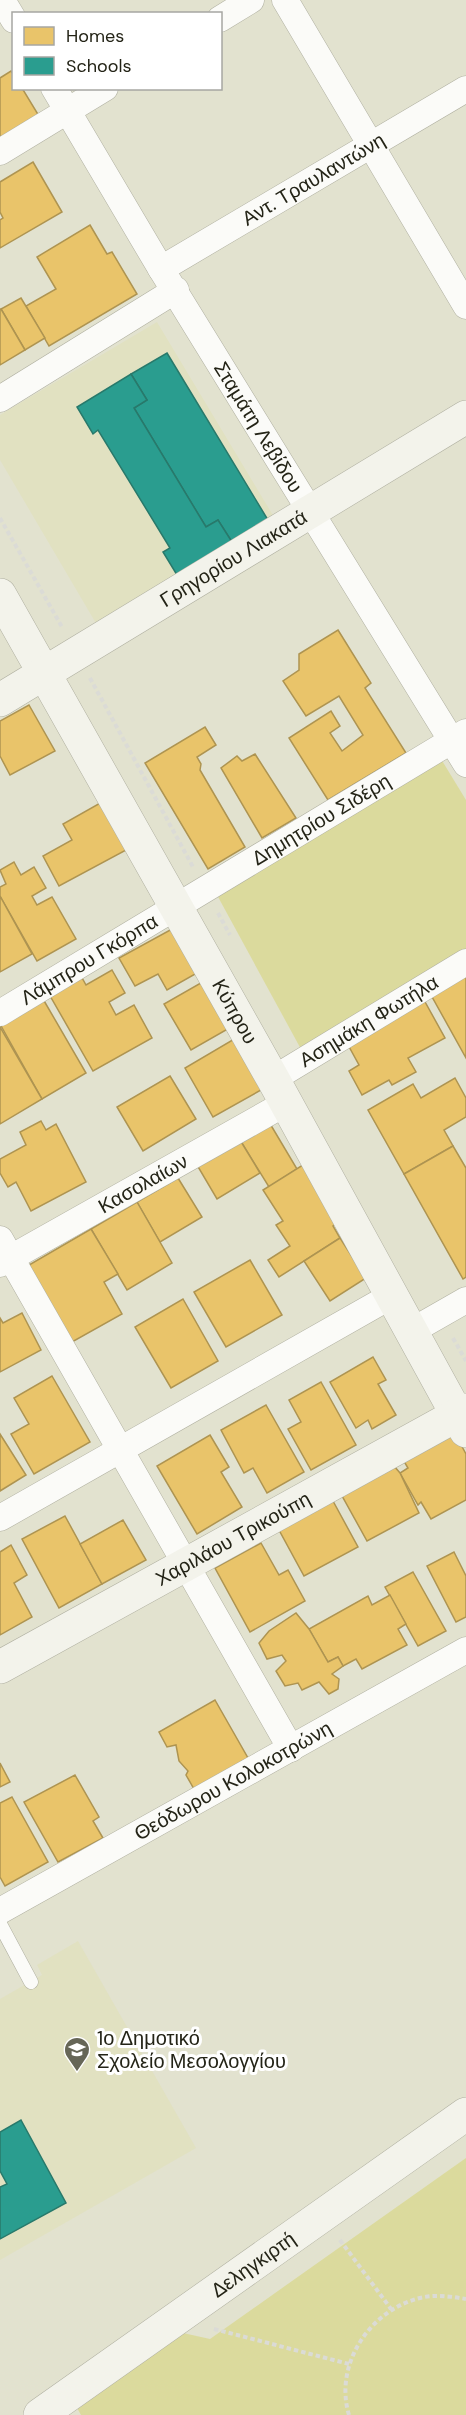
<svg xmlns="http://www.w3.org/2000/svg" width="466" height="2415" font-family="'DM Sans',sans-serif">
  <rect width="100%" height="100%" fill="#e2e2cf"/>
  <!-- built -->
  <g fill="#e1e1c1">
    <path d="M157,322L274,517L97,625L0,460V415Z"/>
    <path d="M78,1941L196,2148L0,2260V1999L42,1975L37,1965Z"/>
  </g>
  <!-- green -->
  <g fill="#dbda9d">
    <path d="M441,759L466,800V952L302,1051L217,895Z"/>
    <path d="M466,2158V2415H81L76,2406L183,2333L210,2339Z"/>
  </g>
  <!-- homes -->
  <g fill="#e9c46a" stroke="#ae9451" stroke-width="1.5">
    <path d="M11,71L14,75V88H22L39,116L0,140V78Z"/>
    <path d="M33,162L62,212L0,248V220L3,218L0,212V182Z"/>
    <path d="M90,225L107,254L112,252L137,294L49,346L26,306L56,289L37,257Z"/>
    <path d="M21,298L45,338L25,350L1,309Z"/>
    <path d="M1,309L25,350L0,365V310Z"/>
    <path d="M338,630L371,683L365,688L406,753L328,800L289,738L331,711L340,726L330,733L342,751L363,735L339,696L306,716L283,681L299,670V654Z"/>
    <path d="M29,705L55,751L10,775L0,756V721Z"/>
    <path d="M205,727L216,745L197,757L201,764L200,770L245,847L208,869L145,763Z"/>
    <path d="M255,754L296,818L262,838L221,768L237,756L242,761Z"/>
    <path d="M102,802L128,849L59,886L43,856L72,840L63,824Z"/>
    <path d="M14,862L21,875L34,867L46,888L32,896L37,905L52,897L76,939L37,961L0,896V887L6,884L0,870Z"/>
    <path d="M0,896L32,954L0,972Z"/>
    <path d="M172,929L197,973L167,990L158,974L135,986L119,958Z"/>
    <path d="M112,970L125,993L109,1002L116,1015L134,1005L152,1038L93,1071L49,994L81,976L86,985Z"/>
    <path d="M466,976V1058L431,995Z"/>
    <path d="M206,980L233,1026L191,1050L164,1004Z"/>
    <path d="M43,999L86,1073L42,1099L0,1024Z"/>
    <path d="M424,1000L445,1038L408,1058L416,1072L392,1085L389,1080L362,1095L349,1071L359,1065L347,1043Z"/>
    <path d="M0,1027L42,1099L0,1124Z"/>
    <path d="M241,1035L270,1085L213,1117L185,1068Z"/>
    <path d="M170,1076L196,1119L143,1151L117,1107Z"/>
    <path d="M455,1078L466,1098V1117L444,1130L453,1146L404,1174L368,1110L413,1084L421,1098Z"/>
    <path d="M41,1121L46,1130L56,1124L86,1182L31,1211L16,1182L8,1187L0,1173V1159L26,1145L20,1132Z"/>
    <path d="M269,1122L297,1169L269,1187L240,1140Z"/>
    <path d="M240,1140L260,1173L217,1199L197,1165Z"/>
    <path d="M453,1146L466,1168V1277L463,1279L404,1174Z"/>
    <path d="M306,1163L342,1220L333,1226L340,1238L279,1277L268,1260L290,1246L276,1225L283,1221L263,1190Z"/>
    <path d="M178,1178L202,1217L160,1242L137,1202Z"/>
    <path d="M137,1202L172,1263L127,1290L91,1229Z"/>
    <path d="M91,1229L118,1274L104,1282L122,1314L72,1342L29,1265Z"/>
    <path d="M340,1238L366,1278L330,1301L304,1261Z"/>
    <path d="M250,1260L282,1315L226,1347L194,1292Z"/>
    <path d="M183,1299L218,1361L171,1388L135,1327Z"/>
    <path d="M22,1313L41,1350L0,1372V1318L3,1323Z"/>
    <path d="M373,1357L386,1380L378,1384L396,1415L372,1429L368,1420L356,1428L330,1382Z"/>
    <path d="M52,1376L90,1442L34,1474L11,1434L29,1424L14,1398Z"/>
    <path d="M321,1382L356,1445L311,1470L288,1429L301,1422L289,1400Z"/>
    <path d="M266,1405L304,1472L267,1493L253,1468L244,1473L221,1430Z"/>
    <path d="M453,1430L466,1454V1500L431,1519L421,1502L418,1505L400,1473L408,1468L402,1458Z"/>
    <path d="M0,1434L26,1475L0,1491Z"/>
    <path d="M210,1435L229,1467L221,1472L242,1507L197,1534L157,1466Z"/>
    <path d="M394,1466L400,1473L419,1513L367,1541L341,1494Z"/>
    <path d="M333,1501L358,1547L304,1576L279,1530Z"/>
    <path d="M65,1516L102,1584L59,1608L22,1539Z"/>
    <path d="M123,1520L146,1560L102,1584L80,1544Z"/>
    <path d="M261,1543L279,1575L288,1570L305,1601L250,1632L215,1568Z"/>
    <path d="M11,1545L27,1575L14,1583L32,1617L0,1635V1552Z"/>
    <path d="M454,1552L466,1576V1617L456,1622L427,1566Z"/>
    <path d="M413,1572L446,1631L418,1646L385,1587Z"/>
    <path d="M390,1595L406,1624L398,1629L407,1645L362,1669L356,1659L343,1666L338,1657L328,1662L309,1629L368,1596L372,1605Z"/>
    <path d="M296,1613L309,1629L328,1662L338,1657L343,1666L332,1674L339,1679L338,1689L329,1694L319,1682L302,1690L298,1683L285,1686L276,1671L286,1661L282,1655L267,1659L259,1643L269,1631Z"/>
    <path d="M215,1700L248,1758L194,1789L186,1775L188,1771L179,1761L176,1745L167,1747L159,1732Z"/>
    <path d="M0,1763L10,1782L0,1787Z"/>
    <path d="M75,1775L99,1817L93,1821L103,1838L58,1862L24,1802Z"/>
    <path d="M12,1797L48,1862L5,1886L0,1877V1803Z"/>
  </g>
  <!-- schools -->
  <g fill="#2a9d8f" stroke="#28796b" stroke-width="1.5">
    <path d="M167,353L268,520L232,542L218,520L206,527L134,408L147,400L131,374Z"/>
    <path d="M131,374L147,400L134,408L206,527L218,520L232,542L177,575L163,552L170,548L98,430L93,434L77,407Z"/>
    <path d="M21,2120L66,2203L0,2239V2187L7,2184L0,2171V2132Z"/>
  </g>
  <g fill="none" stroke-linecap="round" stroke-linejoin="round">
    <defs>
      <path id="lane" d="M0,1924L31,1982"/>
      <g id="street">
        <path d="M2,0L14,20"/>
        <path d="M285,0L466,306"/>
        <path d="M220,19L251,0"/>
        <path id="s1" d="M54,88L161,269L466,764"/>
        <path d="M0,152L105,88"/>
        <path id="s2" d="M161,269L466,89"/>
        <path d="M0,399L176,290"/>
        <path id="s3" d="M0,1013L466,732"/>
        <path id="s4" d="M273,1079L466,962"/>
        <path d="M0,1239L291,1749"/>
        <path id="s5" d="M0,1264L286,1103"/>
        <path d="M410,1332L466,1300"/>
        <path d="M0,1518L391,1296"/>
        <path id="s6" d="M0,1911L466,1650"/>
      </g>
      <g id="secondary">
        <path id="s7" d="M0,595L273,1079L466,1431"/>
        <path id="s8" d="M0,700L466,417"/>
        <path id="s9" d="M0,1667L466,1410"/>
        <path id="s10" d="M40,2415L466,2114"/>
      </g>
    </defs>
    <!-- lane casing -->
    <use href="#lane" stroke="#b0b0a1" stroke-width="15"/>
    <!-- street casing -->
    <use href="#street" stroke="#b0b0a1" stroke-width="27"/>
    <!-- secondary casing -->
    <use href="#secondary" stroke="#b0b0a1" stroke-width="34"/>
    <!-- path -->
    <g stroke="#dbdbd6" stroke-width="4" stroke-dasharray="4.5 3" stroke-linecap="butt">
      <path d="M0,518L62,627"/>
      <path d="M90,678L193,867"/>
      <path d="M218,913L230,935"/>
      <path d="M453,1338L466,1361"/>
      <path d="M340,2240L391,2309"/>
      <path d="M214,2329L349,2364"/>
      <path d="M349,2415C334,2366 368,2313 416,2299C432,2294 449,2296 466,2299"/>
    </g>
    <!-- lane -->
    <use href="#lane" stroke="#fbfbf8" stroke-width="14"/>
    <!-- street -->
    <use href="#street" stroke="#fbfbf8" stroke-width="26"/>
    <!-- secondary -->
    <use href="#secondary" stroke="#f3f3eb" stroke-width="33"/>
  </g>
  <!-- icons -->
  <defs>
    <symbol id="school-pin" viewBox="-11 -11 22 30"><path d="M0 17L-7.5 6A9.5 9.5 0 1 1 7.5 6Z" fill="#666657" stroke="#fff"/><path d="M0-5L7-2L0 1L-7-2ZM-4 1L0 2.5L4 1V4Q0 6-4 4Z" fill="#fff"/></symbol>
  </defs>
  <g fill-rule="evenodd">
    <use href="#school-pin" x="62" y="2035" width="30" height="40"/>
  </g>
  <g text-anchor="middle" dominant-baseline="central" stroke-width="6" stroke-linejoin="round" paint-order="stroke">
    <!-- street labels -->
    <g font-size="20" fill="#242417" stroke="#fff">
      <text stroke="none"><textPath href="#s2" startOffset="177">Αντ. Τραυλαντώνη</textPath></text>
      <text stroke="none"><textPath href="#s1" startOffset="396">Σταμάτη Λεβίδου</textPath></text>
      <text stroke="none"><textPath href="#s8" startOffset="273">Γρηγορίου Λιακατά</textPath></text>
      <text stroke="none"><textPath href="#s3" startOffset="375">Δημητρίου Σιδέρη</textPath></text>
      <text stroke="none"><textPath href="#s3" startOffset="104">Λάμπρου Γκόρπα</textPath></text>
      <text stroke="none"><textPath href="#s7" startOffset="478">Κύπρου</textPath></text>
      <text stroke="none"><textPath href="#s4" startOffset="112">Ασημάκη Φωτήλα</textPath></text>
      <text stroke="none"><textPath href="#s5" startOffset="164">Κασολαίων</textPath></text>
      <text stroke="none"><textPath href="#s9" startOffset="266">Χαριλάου Τρικούπη</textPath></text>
      <text stroke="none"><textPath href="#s6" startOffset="267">Θεόδωρου Κολοκοτρώνη</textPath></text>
      <text stroke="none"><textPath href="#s10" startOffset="261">Δεληγκιρτή</textPath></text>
    </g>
    <!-- poi labels -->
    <g font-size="20" fill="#242417" stroke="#fff" text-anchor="start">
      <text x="97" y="2038">1ο Δημοτικό<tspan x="97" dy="23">Σχολείο Μεσολογγίου</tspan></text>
    </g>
  </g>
  <!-- legend -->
  <rect x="12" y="12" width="210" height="78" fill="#ffffff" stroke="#a7a7a2" stroke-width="1.5"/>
  <rect x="24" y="27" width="30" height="18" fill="#e9c46a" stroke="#a7a7a2" stroke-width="1.5"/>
  <text x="66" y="42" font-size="18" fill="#242417">Homes</text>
  <rect x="24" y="57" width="30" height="18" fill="#2a9d8f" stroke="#a7a7a2" stroke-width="1.5"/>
  <text x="66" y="72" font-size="18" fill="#242417">Schools</text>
</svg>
